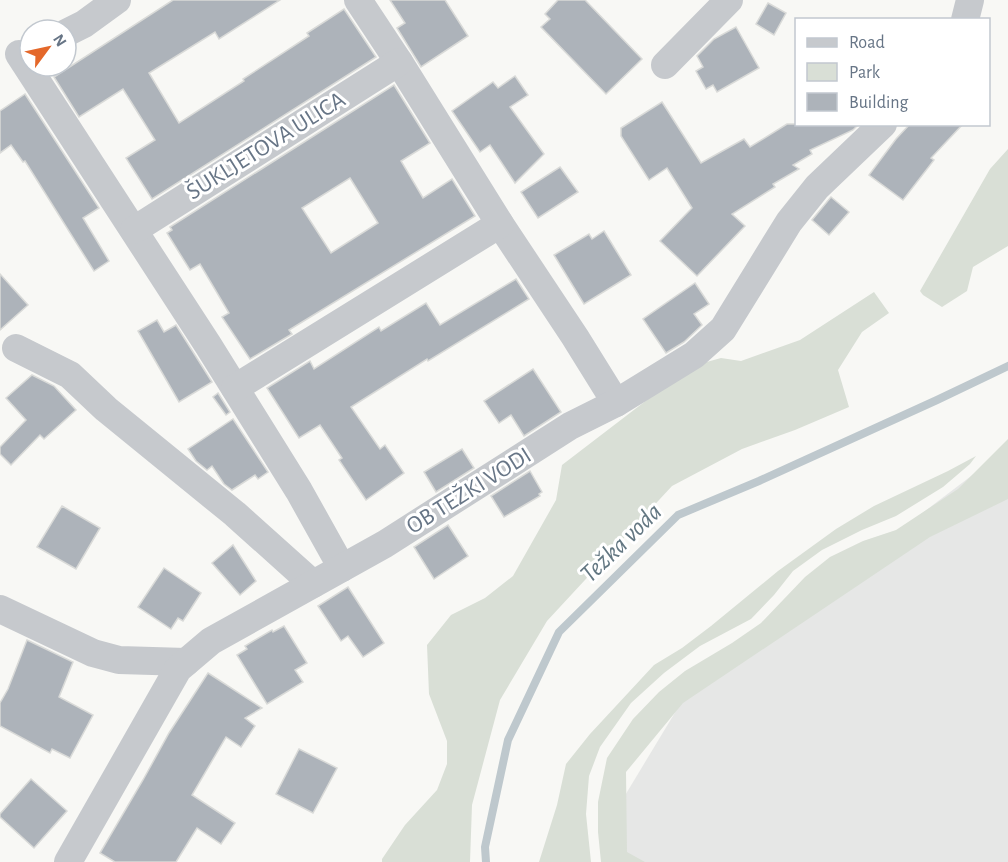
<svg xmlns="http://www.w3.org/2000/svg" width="1008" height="862" font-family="'Alegreya Sans',sans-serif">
  <rect width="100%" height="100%" fill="#f8f8f5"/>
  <!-- built -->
  <path fill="#e6e7e6" d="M1008,448V862H624L618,807L688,691Z"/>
  <!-- green -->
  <g fill="#d9dfd6">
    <path d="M1008,149V246L973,267L967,291L942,307L923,295L920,291L990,169Z"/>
    <path d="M874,292L889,313L862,332L838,370L849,407L795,430L742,449L672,486L547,621L500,700L472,805L470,862H382V859L405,825L437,790L447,764V741L429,694L427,645L451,615L485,598L513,576L556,500L562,465L656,393L703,363L721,358L741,361L800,340Z"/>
    <path d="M1008,439V499L930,537L683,703L626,772L627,852L645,862H601L598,832V802L607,758L633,719L659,692L685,671L732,643L761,623L805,577L830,557L863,541L896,530L958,489Z"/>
    <path d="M976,456L970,464L943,487L896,516L862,530L822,550L793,571L774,595L751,619L700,646L664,673L631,703L600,747L589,776L586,814L591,862H539L557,805L566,764L590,734L654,665L682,648L711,626L778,571L836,529L874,506L948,471Z"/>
  </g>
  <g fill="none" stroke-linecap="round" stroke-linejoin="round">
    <!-- stream -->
    <path stroke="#bec8cd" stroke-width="8" d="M486,862L485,847L508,740L559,632L678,515L759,481L937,400L1008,366"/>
  </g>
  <!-- building -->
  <g fill="#adb3ba" stroke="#d9dad8" stroke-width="1.5" fill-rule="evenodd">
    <path d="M173,0H280L219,39L215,32L149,73L179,123L244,81L243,79L309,36L307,33L344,9L376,57L152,199L126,158L155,140L123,89L79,117L54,77Z"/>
    <path d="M390,0H445L468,36L421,67L397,28L405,23Z"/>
    <path d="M558,0H585L642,59L606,94L541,27L550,19L545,14Z"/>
    <path d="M768,3L786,13L774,35L756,24Z"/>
    <path d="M736,27L759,68L717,92L713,85L706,89L696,71L703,67L697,56L714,39Z"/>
    <path d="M515,76L528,95L510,107L544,154L515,183L490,145L480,152L452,111L493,82L498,88Z"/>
    <path d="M394,85L430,143L401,161L423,198L452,179L475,216L289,330L292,334L250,359L222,317L229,313L200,264L190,270L167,233L172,230L170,227ZM350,178L378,223L331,253L302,208Z"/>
    <path d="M25,94L99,208L83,218L109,261L94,271L25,161L23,162L11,145L0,153V111Z"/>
    <path d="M662,102L701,163L744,139L750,147L787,124H859L853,130L810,150L812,154L793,165L799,169L773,184L775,187L732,214L745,226L697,276L660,241L692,208L667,168L649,180L621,136V128Z"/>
    <path d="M910,124H963L931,158L934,160L903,200L869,175L896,139Z"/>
    <path d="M560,167L578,192L538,218L521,192Z"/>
    <path d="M831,197L849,212L829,235L812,220Z"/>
    <path d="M604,231L631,275L584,304L554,255L589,234L592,239Z"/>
    <path d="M0,274L28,305L0,330Z"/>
    <path d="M516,279L529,299L428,361L427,359L351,407L380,449L385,445L404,473L366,500L339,460L342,458L320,425L299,438L267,388L310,361L314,369L379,327L381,331L426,303L440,325Z"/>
    <path d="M695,283L709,304L694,314L702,325L684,342L666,353L643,319Z"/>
    <path d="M157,320L164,332L176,325L212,382L179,402L138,331Z"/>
    <path d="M533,369L561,412L524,436L511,415L499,423L484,401Z"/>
    <path d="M32,375L54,386L76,410L44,439L40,435L11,465L0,454V447L26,420L6,398Z"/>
    <path d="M218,393L230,412L226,415L213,397Z"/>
    <path d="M233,419L268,472L258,479L255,475L232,490L224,484L212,466L207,470L196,461L188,449Z"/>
    <path d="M462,449L474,468L436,492L424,472Z"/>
    <path d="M530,471L542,492L539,494L540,496L504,517L491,496Z"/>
    <path d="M62,506L100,528L76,569L37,547Z"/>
    <path d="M448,525L468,556L434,579L414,547Z"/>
    <path d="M233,545L256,581L240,595L212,563Z"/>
    <path d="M164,568L201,593L183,621L178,618L171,629L138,607Z"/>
    <path d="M348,587L384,643L363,657L348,636L341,641L318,606Z"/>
    <path d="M284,626L307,663L295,670L303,682L267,704L237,655L247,649L245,646L272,630L273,632Z"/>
    <path d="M27,640L73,662L59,697L93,715L70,758L52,749L50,753L0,726V703L8,689Z"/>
    <path d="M208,673L262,708L245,718L255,726L241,747L226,737L192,795L235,823L221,844L197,828L176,862H115L100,853L143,780L169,733Z"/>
    <path d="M299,749L337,768L313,813L276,794Z"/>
    <path d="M31,779L67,811L34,848L0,817V814Z"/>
  </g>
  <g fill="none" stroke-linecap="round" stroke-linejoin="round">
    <!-- street -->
    <g stroke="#c6c9cd" stroke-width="28">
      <path d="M358,0L399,62L500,224L575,337L616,403"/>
      <path d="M965,20L970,0"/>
      <path d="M66,33L84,24L117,0"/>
      <path d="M19,54L208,345L299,491L342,568"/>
      <path d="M665,65L729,0"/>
      <path d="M134,230L399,62"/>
      <path d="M16,348L70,375L106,409L235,514L313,584"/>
      <path d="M235,388L500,224"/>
      <path d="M0,609L93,653L119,660L186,662"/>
      <path d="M68,862L178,669L211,641L385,544L570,426L616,403L694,355L723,329L789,222L817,187L883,124"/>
    </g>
  </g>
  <g text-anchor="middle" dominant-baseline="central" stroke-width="6" stroke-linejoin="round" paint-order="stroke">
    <!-- street labels -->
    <g font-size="24" fill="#677586" stroke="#fff">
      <text transform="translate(266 146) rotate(-32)">ŠUKLJETOVA ULICA</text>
      <text transform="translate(469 491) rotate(-32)">OB TEŽKI VODI</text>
    </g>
    <!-- water labels -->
    <g font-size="26" font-style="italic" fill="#637782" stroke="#fff">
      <text transform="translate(621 543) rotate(-44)">Težka voda</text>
    </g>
  </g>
  <!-- legend -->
  <rect x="795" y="18" width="195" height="108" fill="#ffffff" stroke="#c2c8cf" stroke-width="1.5"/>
  <rect x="807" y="38" width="30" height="9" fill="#c6c9cd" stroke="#c2c8cf" stroke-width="1.5"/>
  <text x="849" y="48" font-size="18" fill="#677586">Road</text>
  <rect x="807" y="63" width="30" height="18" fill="#d9dfd6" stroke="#c2c8cf" stroke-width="1.5"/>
  <text x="849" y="78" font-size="18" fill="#677586">Park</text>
  <rect x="807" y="93" width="30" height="18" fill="#adb3ba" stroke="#c2c8cf" stroke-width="1.5"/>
  <text x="849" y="108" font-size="18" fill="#677586">Building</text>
  <!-- north arrow -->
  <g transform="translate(48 48) rotate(57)"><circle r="28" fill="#ffffff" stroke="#c2c8cf" stroke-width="1.5"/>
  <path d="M0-4.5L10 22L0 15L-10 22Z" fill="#e4682a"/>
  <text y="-9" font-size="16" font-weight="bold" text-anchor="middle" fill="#677586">N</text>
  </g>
</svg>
